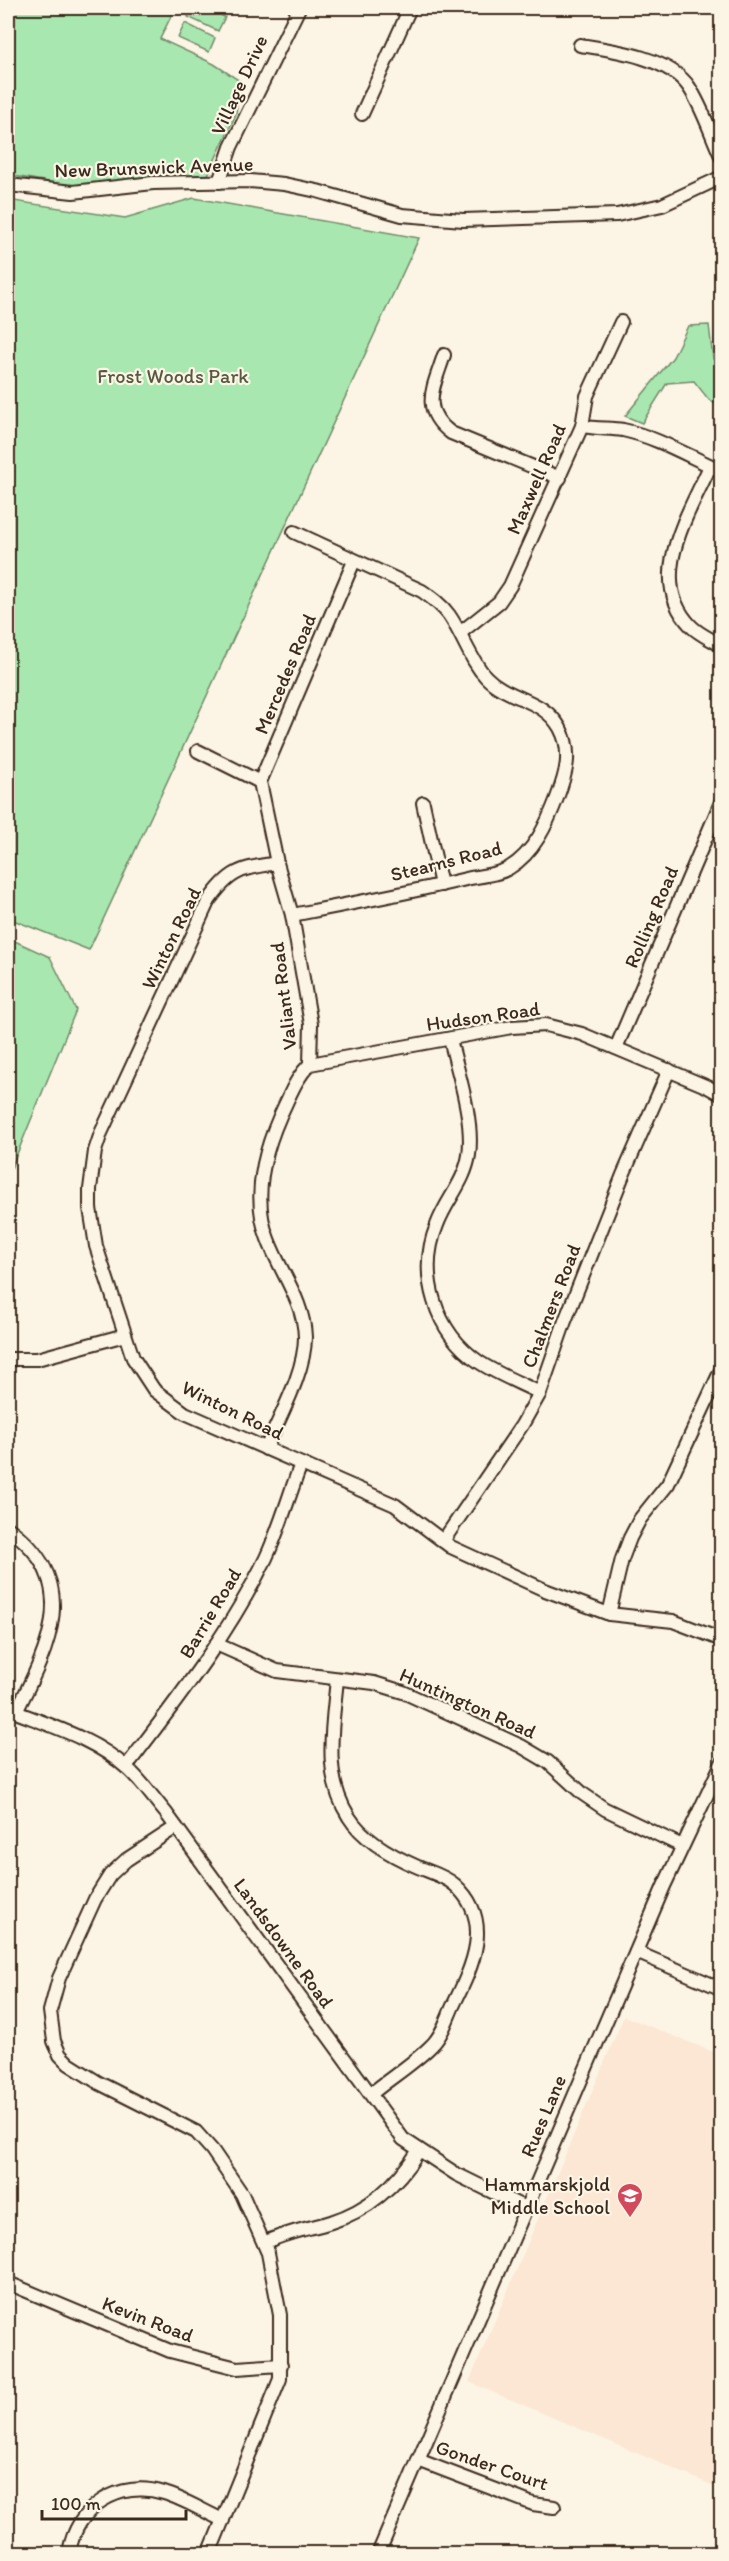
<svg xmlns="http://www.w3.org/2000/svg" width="729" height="2561" font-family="Itim,sans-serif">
  <rect width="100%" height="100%" fill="#fcf5e5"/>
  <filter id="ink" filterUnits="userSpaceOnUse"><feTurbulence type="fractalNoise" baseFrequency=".0167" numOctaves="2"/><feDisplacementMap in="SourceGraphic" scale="12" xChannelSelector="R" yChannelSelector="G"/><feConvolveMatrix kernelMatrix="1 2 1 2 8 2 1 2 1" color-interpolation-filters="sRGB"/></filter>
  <g filter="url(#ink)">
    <!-- built -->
    <path fill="#fbe7d3" d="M624,2016L721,2055V2489L469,2382Z"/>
    <!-- green -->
    <g fill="#a8e8b0" stroke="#728967" stroke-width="1.5">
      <path d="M8,8H175L160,39L214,64L240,81L236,114L206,179L79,187L8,175Z"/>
      <path d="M192,8H205L225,17L218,31L188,17Z"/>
      <path d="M185,23L215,38L209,52L178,38Z"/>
      <path d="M194,198L419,238L89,950L8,918V200L125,218Z"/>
      <path d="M709,325L713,359L721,366V407L709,400L694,381L667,383L642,423L625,416L673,357L688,326Z"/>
      <path d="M8,938L50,957L76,1010L8,1176Z"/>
    </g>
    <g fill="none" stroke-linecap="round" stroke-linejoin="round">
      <defs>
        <g id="minor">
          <path d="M580,45C612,50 669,57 689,87C703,108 711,135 722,158"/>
          <path d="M362,114L410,8"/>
          <path d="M219,182L231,147L299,8"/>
          <path d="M8,185L73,192L153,183L250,181L284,184L317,191L402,215L463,220L617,215L662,205L722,177"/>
          <path d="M444,355C434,387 419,409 451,433L560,478"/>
          <path d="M582,426C596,429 609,428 623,430C657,437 690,457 722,471"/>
          <path d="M710,466C689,514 645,579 691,626C700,635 711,639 722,646"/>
          <path d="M460,633L499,602L510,586L582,426L587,396L621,322"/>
          <path d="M198,751L260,782"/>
          <path d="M423,803L441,885"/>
          <path d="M277,863C240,869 230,870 208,902L101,1133L95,1151L90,1189V1208L96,1246L133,1358L154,1390L185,1413L395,1505L451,1547L545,1590L609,1614L673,1621L722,1640"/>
          <path d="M292,915C350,904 408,893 466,879C479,876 498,875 509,868C534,853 547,824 557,798C566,774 573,752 560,728C543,698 508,700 486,677C470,660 463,635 449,615C442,605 432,598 422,591L294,532"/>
          <path d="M450,1039C458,1073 474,1120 469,1155C465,1182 446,1200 437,1225C417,1274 435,1332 479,1362C497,1374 520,1383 540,1393"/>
          <path d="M616,1048L722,800"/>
          <path d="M310,1064L512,1027L546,1025L582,1034L708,1087L722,1095"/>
          <path d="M8,1359H37L125,1335"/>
          <path d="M266,1449C280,1415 305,1373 305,1337C304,1301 280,1272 268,1239C250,1194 266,1144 286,1103C293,1088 298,1076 310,1064L311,1024L292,915L277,863L260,782L354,561"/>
          <path d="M8,1528C83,1581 49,1647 16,1712"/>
          <path d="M443,1541L522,1425L540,1393L565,1321L623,1175L669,1070"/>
          <path d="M609,1614L622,1559L630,1538L640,1519L668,1484L722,1368"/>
          <path d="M216,1644L277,1671L374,1683L403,1692L521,1746L548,1762L583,1794L605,1809L682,1846"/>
          <path d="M337,1679C333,1724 322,1776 349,1817C364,1841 392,1856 418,1867C430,1872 445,1876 455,1885C495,1921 472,1967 453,2006C447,2019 442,2036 431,2046C413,2064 390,2078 371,2094"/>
          <path d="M8,1709C48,1725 94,1738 127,1768C142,1781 153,1798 166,1813L403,2139L456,2174L525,2208"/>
          <path d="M126,1767C177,1700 229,1634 266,1558C280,1528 289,1495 301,1464"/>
          <path d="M176,1827L126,1860L110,1875L95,1899L59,1978L50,2011L54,2041L60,2055L69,2064L99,2083L196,2132L212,2150L242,2194L268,2253L280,2315V2379L209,2554"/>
          <path d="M636,1952L722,1989"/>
          <path d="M264,2243C286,2232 308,2229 331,2222C369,2210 398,2184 419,2150"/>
          <path d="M8,2283L170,2351L237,2368L281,2365"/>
          <path d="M418,2460L533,2504L554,2507"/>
          <path d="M69,2554C75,2507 119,2479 164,2493C184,2499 203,2511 223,2520"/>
          <path d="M378,2554L664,1886L722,1763"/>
        </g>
      </defs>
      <!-- minor casing -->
      <use href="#minor" stroke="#3b2a1e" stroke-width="16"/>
      <!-- minor -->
      <use href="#minor" stroke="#fcf5e5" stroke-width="12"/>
    </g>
  </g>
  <!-- icons -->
  <defs>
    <symbol id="school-pin" viewBox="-11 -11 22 30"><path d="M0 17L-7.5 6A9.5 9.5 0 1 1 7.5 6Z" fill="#d1495b" stroke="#fcf5e5"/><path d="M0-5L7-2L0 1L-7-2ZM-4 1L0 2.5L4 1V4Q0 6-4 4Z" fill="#fff"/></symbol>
  </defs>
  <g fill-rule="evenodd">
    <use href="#school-pin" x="615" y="2181" width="30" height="40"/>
  </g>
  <g text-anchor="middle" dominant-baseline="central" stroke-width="4.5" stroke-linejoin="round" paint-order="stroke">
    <!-- street labels -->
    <g font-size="20" fill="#3b2a1e" stroke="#fcf5e5">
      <text transform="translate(239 85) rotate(-65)">Village Drive</text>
      <text transform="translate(154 167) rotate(-2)">New Brunswick Avenue</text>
      <text transform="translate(536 479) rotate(-66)">Maxwell Road</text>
      <text transform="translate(285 674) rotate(-67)">Mercedes Road</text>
      <text transform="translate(446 861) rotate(-14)">Stearns Road</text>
      <text transform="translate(651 917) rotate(-67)">Rolling Road</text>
      <text transform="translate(171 938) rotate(-64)">Winton Road</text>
      <text transform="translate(283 996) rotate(-97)">Valiant Road</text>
      <text transform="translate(483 1016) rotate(-8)">Hudson Road</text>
      <text transform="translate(551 1306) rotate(-69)">Chalmers Road</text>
      <text transform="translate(233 1410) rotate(26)">Winton Road</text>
      <text transform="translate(210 1613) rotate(-59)">Barrie Road</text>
      <text transform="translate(468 1703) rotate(24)">Huntington Road</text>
      <text transform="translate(284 1943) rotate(54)">Landsdowne Road</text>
      <text transform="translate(543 2116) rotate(-67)">Rues Lane</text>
      <text transform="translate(148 2319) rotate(21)">Kevin Road</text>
      <text transform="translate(492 2465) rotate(19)">Gonder Court</text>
    </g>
    <!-- park labels -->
    <g font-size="20" fill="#565a42" stroke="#fcf5e5">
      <text x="173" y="376">Frost Woods Park</text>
    </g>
    <!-- poi labels -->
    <g font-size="20" fill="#3b2a1e" stroke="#fcf5e5" text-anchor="end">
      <text x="610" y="2184">Hammarskjold<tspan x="610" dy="23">Middle School</tspan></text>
    </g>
  </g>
  <!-- margin -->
  <rect width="729" height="2561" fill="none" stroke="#fcf5e5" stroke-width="30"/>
  <rect x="15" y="15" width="699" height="2531" fill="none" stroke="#3b2a1e" stroke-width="2" filter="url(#ink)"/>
  <!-- scale -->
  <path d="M42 2510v9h144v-9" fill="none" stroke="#3b2a1e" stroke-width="3"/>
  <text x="51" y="2510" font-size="18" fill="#3b2a1e" stroke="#fcf5e5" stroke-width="4.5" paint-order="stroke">100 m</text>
</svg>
